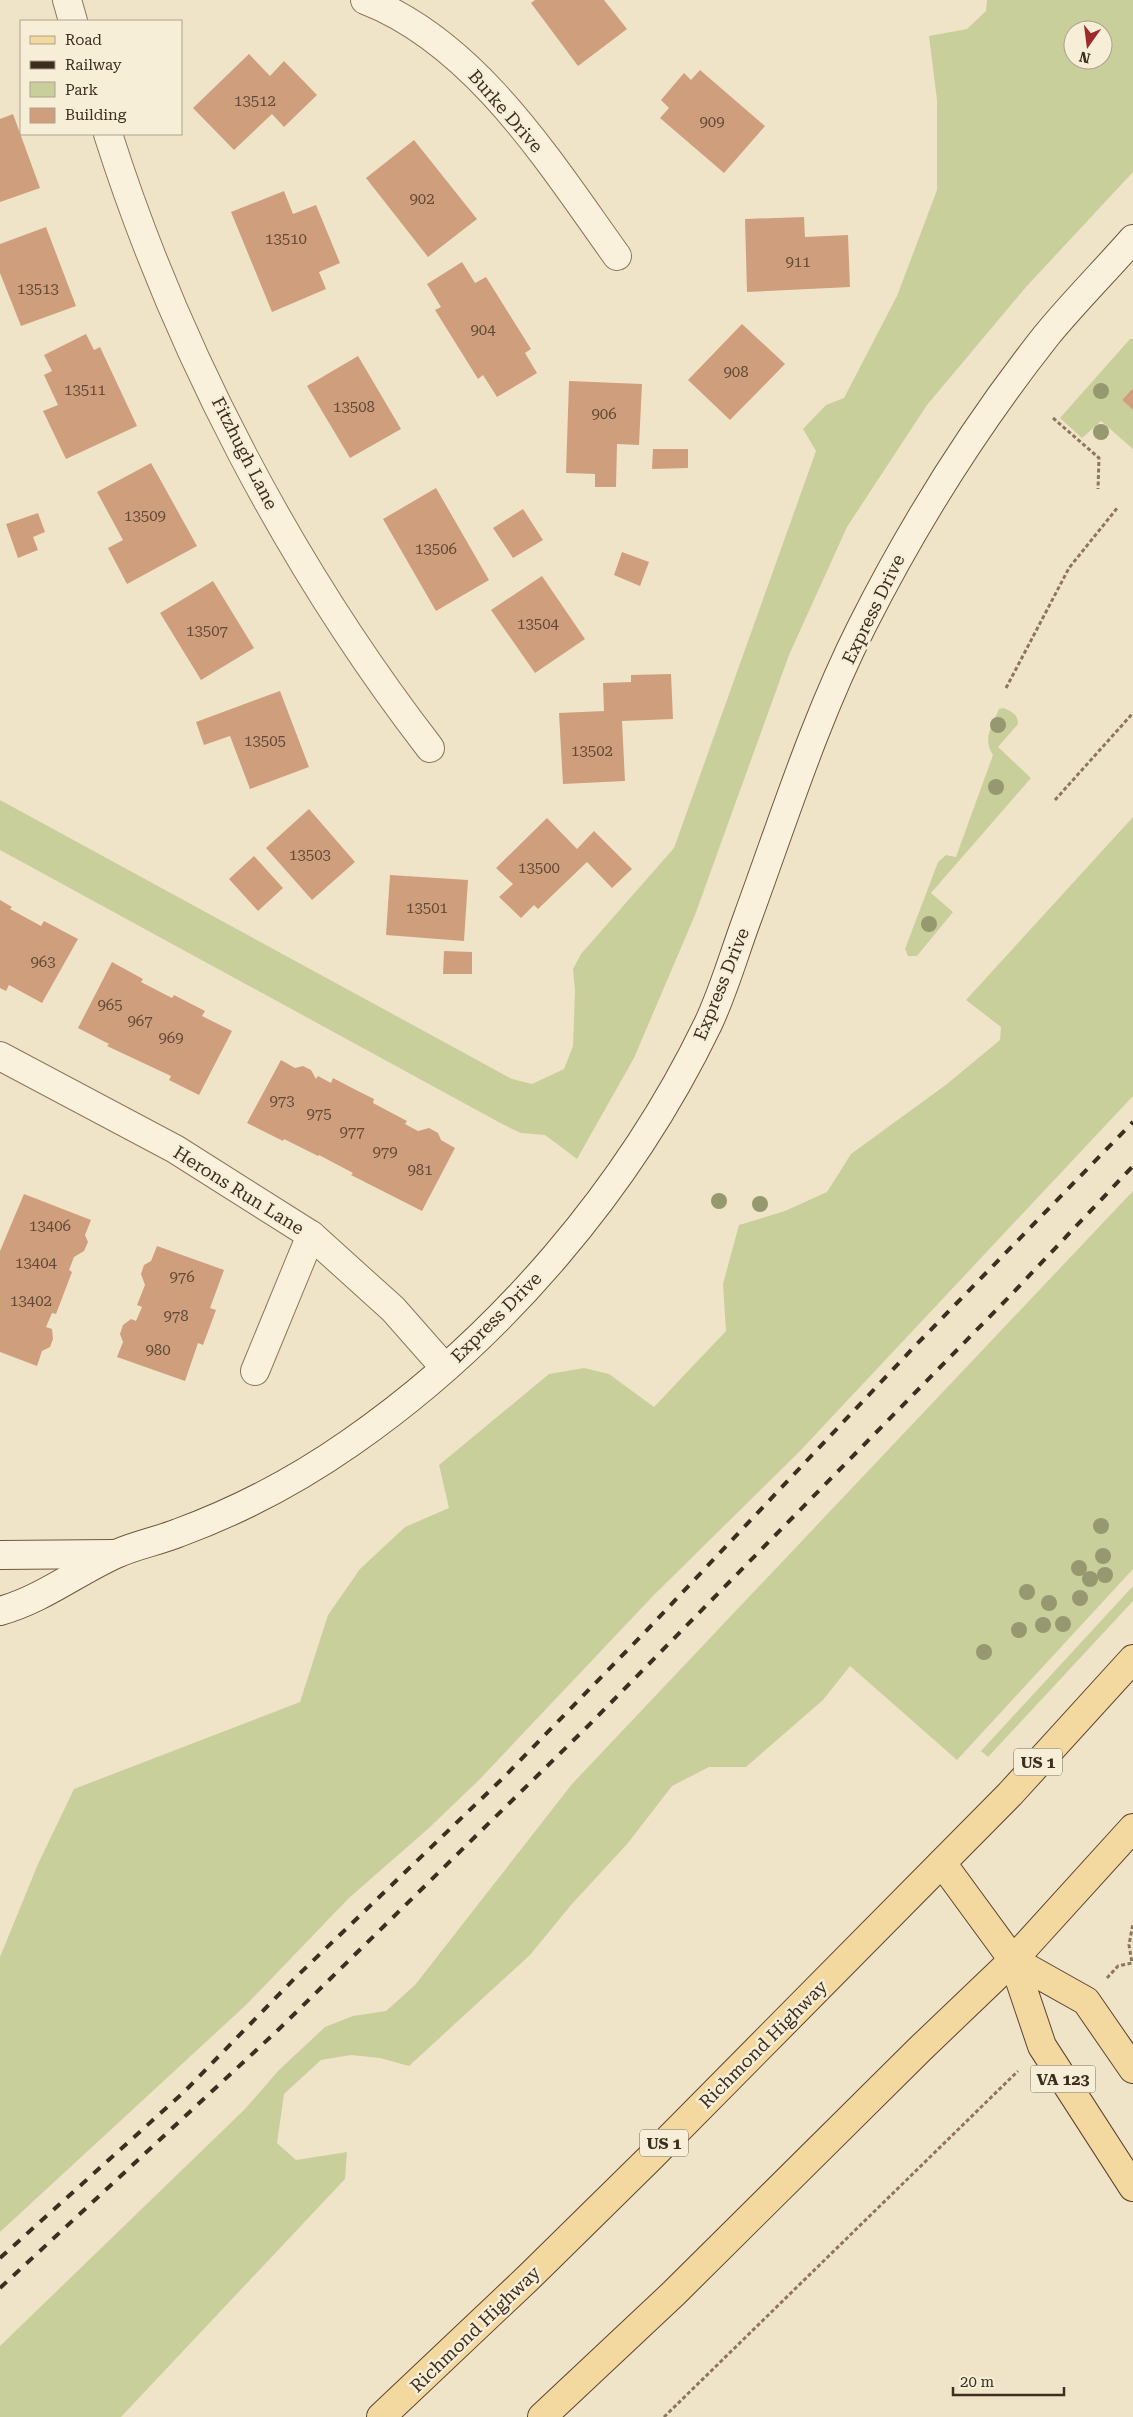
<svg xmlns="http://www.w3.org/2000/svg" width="1133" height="2417" font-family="'Roboto Serif',serif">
  <rect width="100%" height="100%" fill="#f0e4c8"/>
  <!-- green -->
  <g fill="#c9cf9b" fill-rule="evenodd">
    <path d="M987,0H1133V172L1026,287L927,405L847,527L789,655L695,915L634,1058L577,1159L545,1135L521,1133L504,1125L0,850V800L512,1079L532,1084L564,1069L573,1046L575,991L573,969L581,954L674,848L816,451L803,429L826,405L844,398L897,296L937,190V100L929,36L967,29L986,11ZM1073,30H1103V60H1073Z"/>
    <path d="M1130,339H1133V388L1122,400L1133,410V449L1101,421L1082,438L1060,418Z"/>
    <path d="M1004,708C1012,712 1018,714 1018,724L998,747L1031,778L931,893L953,912L917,956H908L905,949L938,862L946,855L956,857L993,755C982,739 992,726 999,709Z"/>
    <path d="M1133,817V1096L800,1451L653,1596L479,1780L429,1828L349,1898L246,2005L0,2232V1957L38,1864L74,1789L300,1702L328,1615L360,1569L405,1527L449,1508L439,1465L549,1374L584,1368L609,1374L654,1407L726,1331L723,1284L739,1225L785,1211L827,1192L851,1154L947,1084L1000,1040L1001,1027L966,1000Z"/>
    <path d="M1133,1191V1569L957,1760L850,1666L823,1700L746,1767H709L672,1786L628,1843L571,1905L530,1955L409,2066L380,2058L351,2055L321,2060L284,2094L277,2143L296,2160L347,2152L345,2179L121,2417H0V2346L245,2109L279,2070L325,2027L353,2016L386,2011L415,1985L572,1784Z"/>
    <path d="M1133,1586V1601L988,1757L981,1751Z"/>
  </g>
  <!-- building -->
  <g fill="#cf9f7d">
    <path d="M535,0H604L627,29L578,66L531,3Z"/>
    <path d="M249,54L270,76L284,61L317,95L284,127L272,114L234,150L193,108Z"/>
    <path d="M700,70L765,126L724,173L660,118L669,108L661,100L684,73L691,80Z"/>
    <path d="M13,114L40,188L0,202V119Z"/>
    <path d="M414,140L477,219L428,257L366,178Z"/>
    <path d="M284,191L293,214L316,205L340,263L319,272L326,289L272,312L231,212Z"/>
    <path d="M804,217L805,237L848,235L850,287L747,292L745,219Z"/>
    <path d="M46,227L76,306L21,326L0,273V244Z"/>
    <path d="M462,262L475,283L486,277L531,349L525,353L537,373L497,397L483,375L478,379L435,310L441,307L427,284Z"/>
    <path d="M742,324L785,364L730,420L688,380Z"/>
    <path d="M86,334L94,350L100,347L137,426L66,459L43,411L58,405L44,375L52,371L44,355Z"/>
    <path d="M358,356L401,429L350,458L307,386Z"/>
    <path d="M569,381L642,384L639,445L617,444L616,487H595V474L566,473Z"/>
    <path d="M1133,388V410L1122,400Z"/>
    <path d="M653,449H688V468L652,469Z"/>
    <path d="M151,463L197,546L127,584L108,548L123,540L97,492Z"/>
    <path d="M436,488L489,580L436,611L383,519Z"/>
    <path d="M523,509L543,540L513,558L493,528Z"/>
    <path d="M38,513L45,532L33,537L38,550L18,558L6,524Z"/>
    <path d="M622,552L649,562L640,586L614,575Z"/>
    <path d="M542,576L585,639L535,673L491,610Z"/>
    <path d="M213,581L254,648L201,680L160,613Z"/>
    <path d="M671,674L673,719L622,721L625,781L563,784L559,713L604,711L603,683L631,682V675Z"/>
    <path d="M280,691L309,767L250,789L230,736L204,745L196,722Z"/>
    <path d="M309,809L355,862L312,900L266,848Z"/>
    <path d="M547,818L577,849L594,831L632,869L612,888L587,862L538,909L534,905L521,918L499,897L513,884L496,868Z"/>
    <path d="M254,856L283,888L258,911L229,879Z"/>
    <path d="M390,875L468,880L464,941L386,935Z"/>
    <path d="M0,900L12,907L10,909L41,926L44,921L78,939L42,1003L9,985L6,991L0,988Z"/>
    <path d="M444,951L472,952V974H443Z"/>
    <path d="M112,962L143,979L141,982L172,998L174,995L205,1011L202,1016L232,1031L199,1095L169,1080L171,1076L107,1046L109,1044L78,1028Z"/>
    <path d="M281,1060L295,1068L303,1066L311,1070L316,1079L318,1076L331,1083L333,1078L354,1089L374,1099L373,1103L407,1121L405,1124L418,1131L429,1128L438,1133L441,1140L455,1148L422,1211L351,1175L353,1173L319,1155L318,1156L284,1139L283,1141L247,1123Z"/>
    <path d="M24,1194L91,1220L85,1235L88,1242L84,1251L74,1257L69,1270L72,1272L56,1314L52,1313L46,1327L52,1329L53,1339L50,1347L42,1351L37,1366L0,1352V1251Z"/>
    <path d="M157,1246L224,1270L210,1308L216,1310L203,1345L198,1343L185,1381L117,1357L123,1342L120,1334L123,1325L131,1319L136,1321L142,1307L137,1305L145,1285L141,1274L144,1265L151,1261Z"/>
  </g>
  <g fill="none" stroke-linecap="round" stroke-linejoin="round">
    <defs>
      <g id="street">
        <path d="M67,0L73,21"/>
        <path d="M365,0C476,43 550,163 617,256"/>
        <path d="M108,134C177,351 291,568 430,748"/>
        <path d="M0,1056L175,1149L311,1235L393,1309L445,1368"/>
        <path d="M255,1371L311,1235"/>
      </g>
      <g id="secondary">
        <path d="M0,1555L114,1554"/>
        <path d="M0,1611C43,1599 76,1572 116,1554C136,1545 158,1541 178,1533C238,1511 297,1480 350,1443C500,1339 629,1188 708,1024C724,990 734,954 747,919C783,821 815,719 862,626C914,523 975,426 1046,336C1073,303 1104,272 1133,239"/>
      </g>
      <g id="primary">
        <path d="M942,1863L1013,1960L1042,2046L1133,2187"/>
        <path d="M1013,1960L1086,2001L1133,2069"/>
        <path d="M381,2417L529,2277L649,2159L1010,1794L1133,1659"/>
        <path d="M542,2417L674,2293L921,2048L1013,1960L1133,1828"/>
      </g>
    </defs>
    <!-- street casing -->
    <use href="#street" stroke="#8d765c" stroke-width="30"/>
    <!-- secondary casing -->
    <use href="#secondary" stroke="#6f573f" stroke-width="30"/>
    <!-- primary casing -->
    <use href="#primary" stroke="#5b4430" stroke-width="30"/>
    <!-- path -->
    <g stroke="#8d765c" stroke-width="3" stroke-dasharray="4 2.5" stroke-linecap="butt">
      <path d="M1053,418L1099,458L1098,489"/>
      <path d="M1006,688L1069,568L1118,507"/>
      <path d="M1055,800L1133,713"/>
      <path d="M1107,1978L1118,1966L1132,1963L1129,1945L1133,1923"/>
      <path d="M664,2417L1018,2071"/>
    </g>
    <!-- street -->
    <use href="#street" stroke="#faf1dc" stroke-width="28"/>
    <!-- secondary -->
    <use href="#secondary" stroke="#faf1dc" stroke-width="28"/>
    <!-- primary -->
    <use href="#primary" stroke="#f3d9a0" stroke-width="28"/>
    <!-- rail -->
    <g stroke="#3d2e20" stroke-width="4" stroke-dasharray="9 9" stroke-linecap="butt">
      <path d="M0,2258L184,2092L294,1979L503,1778L647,1630L915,1346L1133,1122"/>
      <path d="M0,2288L278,2030L588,1726L1009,1297L1133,1166"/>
    </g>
  </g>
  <!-- trees -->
  <g fill="#96986f">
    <circle cx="1101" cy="391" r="8"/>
    <circle cx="1101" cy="432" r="8"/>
    <circle cx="998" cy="725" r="8"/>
    <circle cx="996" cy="787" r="8"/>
    <circle cx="929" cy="924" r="8"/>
    <circle cx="719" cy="1201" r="8"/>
    <circle cx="760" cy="1204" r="8"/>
    <circle cx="1101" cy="1526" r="8"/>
    <circle cx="1103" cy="1556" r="8"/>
    <circle cx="1079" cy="1568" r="8"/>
    <circle cx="1105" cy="1575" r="8"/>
    <circle cx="1090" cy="1579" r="8"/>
    <circle cx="1027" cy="1592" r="8"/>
    <circle cx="1080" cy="1598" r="8"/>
    <circle cx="1049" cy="1603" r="8"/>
    <circle cx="1063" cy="1624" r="8"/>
    <circle cx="1043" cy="1625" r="8"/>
    <circle cx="1019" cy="1630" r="8"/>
    <circle cx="984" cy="1652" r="8"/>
  </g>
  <g text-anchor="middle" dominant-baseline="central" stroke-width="5" stroke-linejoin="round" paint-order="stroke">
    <!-- number labels -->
    <g font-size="15" fill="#624a37">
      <text x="255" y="101">13512</text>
      <text x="712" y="122">909</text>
      <text x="422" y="199">902</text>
      <text x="286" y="239">13510</text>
      <text x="798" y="262">911</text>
      <text x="38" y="289">13513</text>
      <text x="483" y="330">904</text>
      <text x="736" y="372">908</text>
      <text x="85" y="390">13511</text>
      <text x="354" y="407">13508</text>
      <text x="604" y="414">906</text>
      <text x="145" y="516">13509</text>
      <text x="436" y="549">13506</text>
      <text x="538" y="624">13504</text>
      <text x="207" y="631">13507</text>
      <text x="265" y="741">13505</text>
      <text x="592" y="751">13502</text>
      <text x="310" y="855">13503</text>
      <text x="539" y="868">13500</text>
      <text x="427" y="908">13501</text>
      <text x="43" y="962">963</text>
      <text x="110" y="1005">965</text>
      <text x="140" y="1021">967</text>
      <text x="171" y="1038">969</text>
      <text x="282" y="1101">973</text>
      <text x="319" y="1114">975</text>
      <text x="352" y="1132">977</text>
      <text x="385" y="1152">979</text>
      <text x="420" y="1170">981</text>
      <text x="50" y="1226">13406</text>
      <text x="36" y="1263">13404</text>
      <text x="182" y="1277">976</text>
      <text x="31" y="1301">13402</text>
      <text x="176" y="1316">978</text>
      <text x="158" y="1350">980</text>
    </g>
    <!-- shield labels -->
    <g fill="#f7eed8" stroke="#756857" stroke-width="1">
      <rect x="1014" y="1748.5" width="48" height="27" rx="4"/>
      <rect x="1030.5" y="2065.5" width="65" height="27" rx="4"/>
      <rect x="640" y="2129.5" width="48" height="27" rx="4"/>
    </g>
    <g font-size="16" font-weight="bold" fill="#3d2e20">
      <text x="1038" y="1762">US 1</text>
      <text x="1063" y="2079">VA 123</text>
      <text x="664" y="2143">US 1</text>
    </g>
    <!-- street labels -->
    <g font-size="18" fill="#3d2e20" stroke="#f7eed8">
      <text transform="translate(506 111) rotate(49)">Burke Drive</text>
      <text transform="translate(245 453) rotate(63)">Fitzhugh Lane</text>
      <text transform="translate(873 609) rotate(-64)">Express Drive</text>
      <text transform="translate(721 984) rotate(-68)">Express Drive</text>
      <text transform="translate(239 1190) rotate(32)">Herons Run Lane</text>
      <text transform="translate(496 1317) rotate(-45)">Express Drive</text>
      <text transform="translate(763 2044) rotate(-45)">Richmond Highway</text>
      <text transform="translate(475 2329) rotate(-44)">Richmond Highway</text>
    </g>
  </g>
  <!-- legend -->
  <rect x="20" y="20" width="162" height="115" fill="#f7eed8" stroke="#ada18e"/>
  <rect x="30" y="36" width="25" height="8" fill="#f3d9a0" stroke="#ada18e"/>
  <text x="65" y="45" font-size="15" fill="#3d2e20">Road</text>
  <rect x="30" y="61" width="25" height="8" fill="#3d2e20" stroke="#ada18e"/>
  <text x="65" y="70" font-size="15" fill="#3d2e20">Railway</text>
  <rect x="30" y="82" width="25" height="15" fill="#c9cf9b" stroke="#ada18e"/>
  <text x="65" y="95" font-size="15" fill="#3d2e20">Park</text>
  <rect x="30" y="108" width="25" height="15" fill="#cf9f7d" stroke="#ada18e"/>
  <text x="65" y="120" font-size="15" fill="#3d2e20">Building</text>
  <!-- north arrow -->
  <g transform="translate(1088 45) rotate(194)"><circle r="24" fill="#f7eed8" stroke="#ada18e"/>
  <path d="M0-4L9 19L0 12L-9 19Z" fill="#9e2a2b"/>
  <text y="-8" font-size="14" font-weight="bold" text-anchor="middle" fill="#3d2e20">N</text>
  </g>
  <!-- scale -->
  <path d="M953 2387v8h111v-8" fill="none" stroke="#3d2e20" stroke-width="2.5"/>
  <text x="960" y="2387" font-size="15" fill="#3d2e20" stroke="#f7eed8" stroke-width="4" paint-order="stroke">20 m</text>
</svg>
